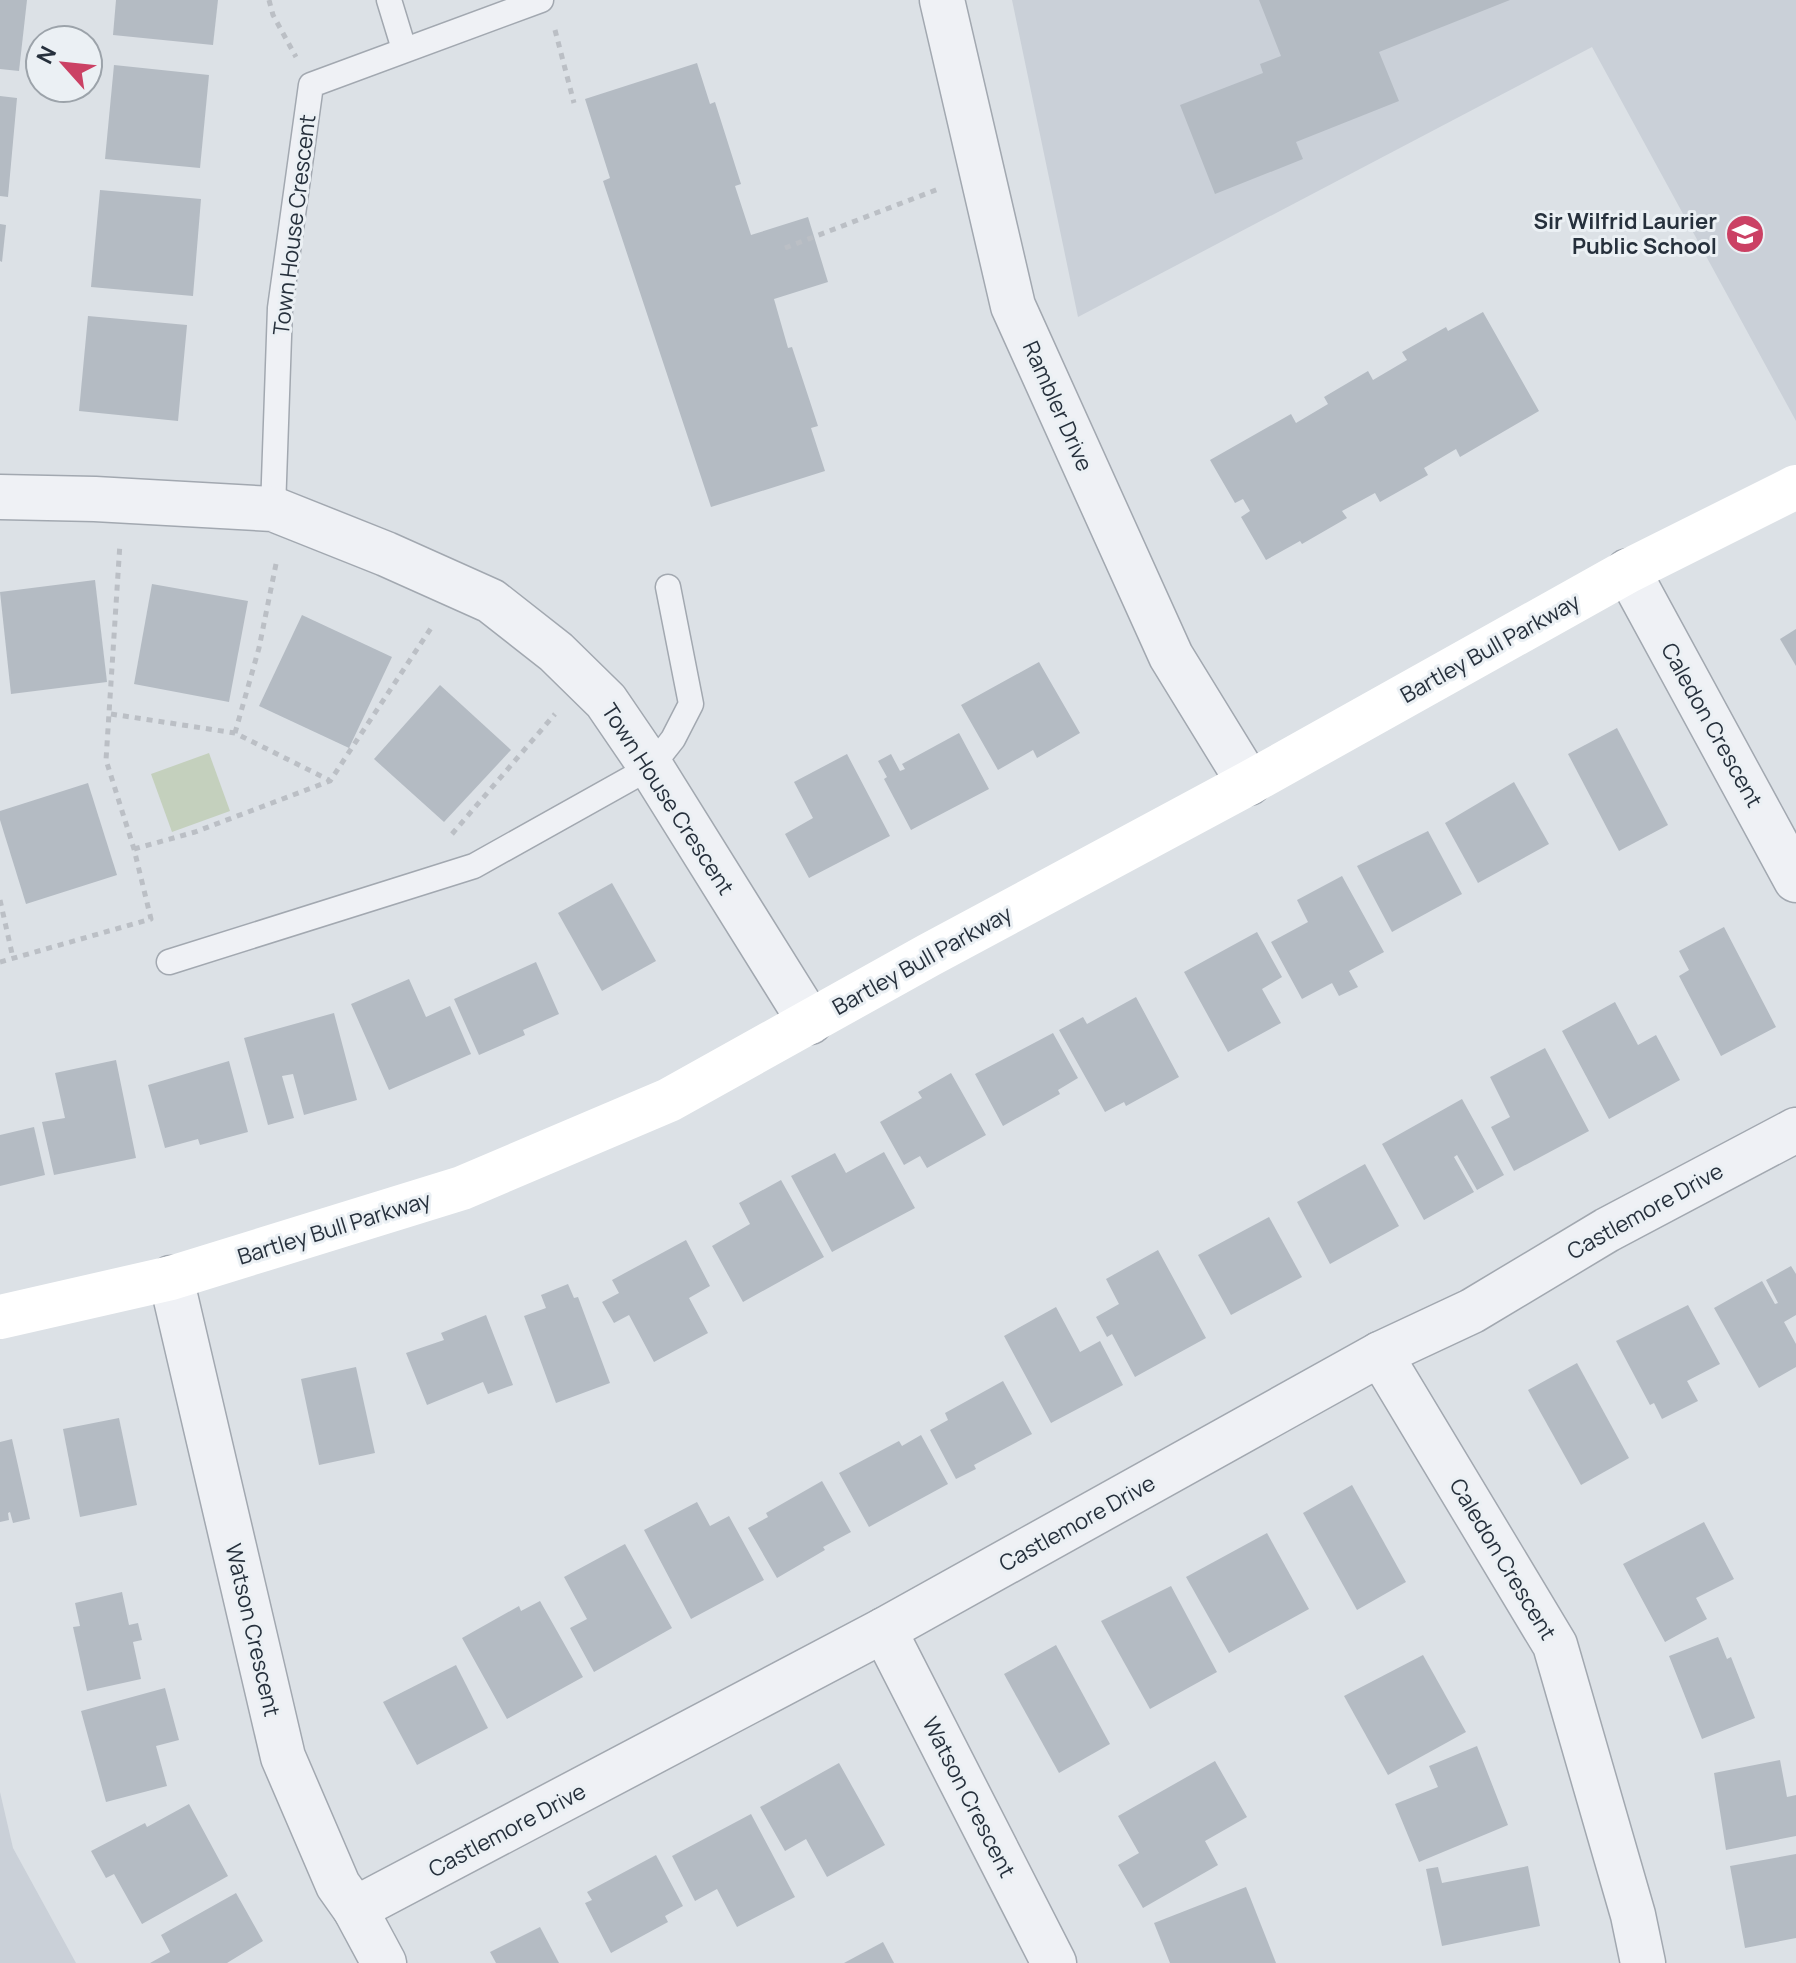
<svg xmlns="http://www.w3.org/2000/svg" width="1796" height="1963" font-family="Manrope,sans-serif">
  <rect width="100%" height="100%" fill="#dce1e6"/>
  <!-- built -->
  <g fill="#cad0d8">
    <path d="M1012,0H1796V421L1592,47L1078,317Z"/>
    <path d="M0,1792L13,1848L76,1963H0Z"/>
  </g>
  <!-- green -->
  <path fill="#c4d0bd" d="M209,753L230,811L172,832L151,774Z"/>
  <!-- building -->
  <g fill="#b4bbc3">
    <path d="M0,0H27L19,71L0,69Z"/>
    <path d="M116,0H218L213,45L113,35Z"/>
    <path d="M1259,0H1510L1379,52L1399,101L1296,142L1303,159L1215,194L1180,105L1263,73L1260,64L1281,56Z"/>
    <path d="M697,63L710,104L715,102L741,184L735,186L751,235L808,217L828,282L774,299L788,348L792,347L818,426L811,428L825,471L711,507L603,181L610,178L585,99Z"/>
    <path d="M114,65L209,75L200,168L105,159Z"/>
    <path d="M0,96L17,98L8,197L0,196Z"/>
    <path d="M100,190L201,199L193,296L91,287Z"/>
    <path d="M0,224L6,225L2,262L0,261Z"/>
    <path d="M1483,312L1539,411L1460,457L1456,449L1424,468L1428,475L1380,502L1375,493L1342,511L1347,518L1302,544L1300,541L1266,560L1241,517L1250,511L1243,499L1235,503L1210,460L1291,414L1296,423L1328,404L1324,397L1368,371L1373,380L1407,360L1402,352L1446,327L1448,331Z"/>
    <path d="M88,316L187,325L178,421L79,411Z"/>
    <path d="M95,580L107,682L11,694L0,592Z"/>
    <path d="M152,584L248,601L229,702L134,684Z"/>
    <path d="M302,615L392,657L349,748L259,706Z"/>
    <path d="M1796,629V666L1780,639Z"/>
    <path d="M1039,662L1080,733L1037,758L1033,750L998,770L961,705Z"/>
    <path d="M440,685L511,750L444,822L374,759Z"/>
    <path d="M1617,728L1668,825L1619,851L1568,754Z"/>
    <path d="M959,733L989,789L911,830L884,779L887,777L878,761L891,754L900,771L905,769L902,764Z"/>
    <path d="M847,754L890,836L809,878L785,834L813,818L794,782Z"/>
    <path d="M1514,782L1549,844L1478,883L1445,823Z"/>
    <path d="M88,783L117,875L26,904L0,820V811Z"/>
    <path d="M1428,831L1462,894L1392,932L1357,866Z"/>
    <path d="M1342,876L1384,952L1349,971L1358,987L1339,996L1332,983L1302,999L1271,942L1308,922L1297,900Z"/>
    <path d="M612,883L656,961L602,991L558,913Z"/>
    <path d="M1724,927L1776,1027L1721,1056L1679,976L1689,970L1679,951Z"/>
    <path d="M1257,932L1282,977L1262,989L1281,1023L1228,1052L1184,972Z"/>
    <path d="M536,962L559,1014L523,1030L525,1035L479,1055L454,999Z"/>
    <path d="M409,979L426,1017L450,1006L471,1054L389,1090L351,1004Z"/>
    <path d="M1136,997L1179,1077L1126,1106L1124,1102L1105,1112L1059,1030L1083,1017L1087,1024Z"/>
    <path d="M1615,1002L1638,1045L1656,1035L1680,1080L1609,1119L1562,1031Z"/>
    <path d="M334,1013L357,1100L304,1115L293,1074L282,1076L294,1118L268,1125L244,1038Z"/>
    <path d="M1053,1033L1078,1078L1058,1090L1060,1094L1003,1126L975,1074Z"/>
    <path d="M1545,1048L1589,1131L1514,1171L1491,1127L1510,1117L1490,1077Z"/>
    <path d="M116,1060L136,1158L54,1175L42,1122L65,1118L55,1073Z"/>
    <path d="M229,1061L248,1132L200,1145L198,1139L165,1148L148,1085Z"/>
    <path d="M951,1073L986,1135L927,1168L920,1156L904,1165L880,1122L922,1098L918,1092Z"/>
    <path d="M1462,1099L1504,1175L1477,1190L1457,1155L1454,1157L1474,1192L1424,1220L1382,1144Z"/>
    <path d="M34,1127L45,1175L0,1186V1135Z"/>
    <path d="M884,1152L915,1208L832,1252L791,1176L835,1153L846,1173Z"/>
    <path d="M1365,1164L1399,1226L1330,1264L1297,1202Z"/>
    <path d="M781,1180L824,1257L743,1302L712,1246L750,1224L739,1203Z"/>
    <path d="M1269,1217L1302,1277L1231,1315L1198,1255Z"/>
    <path d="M686,1240L710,1286L689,1298L708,1333L654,1362L629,1315L614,1323L602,1302L619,1293L612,1280Z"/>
    <path d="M1158,1250L1206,1338L1135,1377L1112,1334L1107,1337L1096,1317L1119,1304L1106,1279Z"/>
    <path d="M1791,1266L1796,1274V1315L1784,1322L1796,1344V1367L1759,1388L1714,1308L1762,1281L1775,1304L1778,1303L1766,1280Z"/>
    <path d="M568,1284L574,1298L578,1297L610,1383L556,1403L524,1316L546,1308L541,1295Z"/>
    <path d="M1688,1305L1720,1364L1687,1381L1698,1401L1662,1419L1654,1403L1650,1405L1616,1341Z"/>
    <path d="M1056,1307L1080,1352L1100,1341L1123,1385L1051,1423L1004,1336Z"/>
    <path d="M486,1315L513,1385L488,1394L483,1382L427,1405L406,1353L444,1340L441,1333Z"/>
    <path d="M1577,1363L1629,1458L1581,1485L1528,1390Z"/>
    <path d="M356,1367L375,1453L319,1465L301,1379Z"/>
    <path d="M1003,1381L1032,1434L974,1465L976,1469L956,1479L930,1430L948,1420L945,1413Z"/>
    <path d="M119,1418L137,1505L80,1517L63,1429Z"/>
    <path d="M921,1435L948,1484L869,1527L839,1473L899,1441L902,1446Z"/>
    <path d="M12,1439L30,1519L13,1523L10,1512L8,1513L9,1520L0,1522V1442Z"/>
    <path d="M822,1481L851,1532L823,1547L825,1550L777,1578L748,1528L768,1517L766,1513Z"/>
    <path d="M1352,1485L1406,1582L1357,1610L1303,1513Z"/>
    <path d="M697,1502L710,1526L729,1516L764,1580L691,1619L644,1530Z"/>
    <path d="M1704,1522L1734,1579L1696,1598L1707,1619L1665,1642L1623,1564Z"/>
    <path d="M1267,1533L1309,1609L1229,1653L1186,1577Z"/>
    <path d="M625,1544L672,1628L594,1672L570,1628L587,1619L564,1577Z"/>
    <path d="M1171,1586L1217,1672L1150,1709L1101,1621Z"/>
    <path d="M122,1592L129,1625L138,1623L142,1640L133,1642L141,1679L87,1691L73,1627L80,1626L75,1603Z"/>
    <path d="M540,1601L583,1677L507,1719L462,1638L519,1606L521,1611Z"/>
    <path d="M1718,1637L1727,1659L1731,1657L1755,1718L1702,1739L1669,1656Z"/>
    <path d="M1056,1645L1110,1744L1059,1773L1004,1674Z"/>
    <path d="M1423,1655L1466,1732L1388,1775L1344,1696Z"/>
    <path d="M456,1665L488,1728L417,1765L383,1702Z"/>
    <path d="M165,1688L179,1740L156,1746L167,1786L106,1802L81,1711Z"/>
    <path d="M1477,1746L1508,1825L1419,1862L1395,1804L1438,1787L1429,1766Z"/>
    <path d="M1780,1760L1787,1797L1796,1795V1836L1726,1850L1714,1773Z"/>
    <path d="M1215,1761L1247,1817L1205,1841L1218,1865L1143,1908L1118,1865L1139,1853L1118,1816Z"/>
    <path d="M839,1763L885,1845L827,1877L806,1839L785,1851L760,1807Z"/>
    <path d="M189,1804L228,1876L142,1924L114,1874L106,1878L91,1851L145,1823L147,1827Z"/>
    <path d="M751,1814L795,1897L737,1927L717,1889L695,1901L672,1856Z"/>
    <path d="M1796,1854V1938L1745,1948L1730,1866Z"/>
    <path d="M656,1855L683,1906L665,1916L668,1922L611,1953L585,1903L592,1900L587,1892Z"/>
    <path d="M1528,1866L1540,1926L1442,1946L1426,1869L1438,1867L1442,1883Z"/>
    <path d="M1246,1887L1276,1963H1170L1154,1923Z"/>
    <path d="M236,1893L263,1941L227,1963H150L170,1952L161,1935Z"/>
    <path d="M540,1927L559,1963H496L490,1952Z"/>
    <path d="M883,1942L894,1963H844Z"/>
  </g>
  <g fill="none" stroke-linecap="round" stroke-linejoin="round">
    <defs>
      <g id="lane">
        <path d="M389,0L404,49"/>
        <path d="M273,509L280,308L311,85L541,0"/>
        <path d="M169,962L474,866L651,767L673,739L691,704L668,587"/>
      </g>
      <g id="street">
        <path d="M942,0L1013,306L1171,656L1249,783"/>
        <path d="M0,497L95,499L273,509L386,554L491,601L556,652L606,701L651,767L810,1022"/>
        <path d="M1628,571L1796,880"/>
        <path d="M171,1278L283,1757L338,1885L355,1909L384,1963"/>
        <path d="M1380,1354L1555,1645L1633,1915L1643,1963"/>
        <path d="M884,1630L1054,1963"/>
        <path d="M355,1909L884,1630L1380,1354L1472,1311L1607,1230L1796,1130"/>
      </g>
    </defs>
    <!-- lane casing -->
    <use href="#lane" stroke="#a2a8b0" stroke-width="27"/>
    <!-- street casing -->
    <use href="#street" stroke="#a2a8b0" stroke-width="47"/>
    <!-- path -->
    <g stroke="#bbbfc5" stroke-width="5" stroke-dasharray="6 6" stroke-linecap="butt">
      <path d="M269,0L273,15L296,57"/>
      <path d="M555,30L574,103"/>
      <path d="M785,248L941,188"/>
      <path d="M111,714L235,733L329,780"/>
      <path d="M235,733L259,648L277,559"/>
      <path d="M452,834L555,714"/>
      <path d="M134,849L195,832L330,781L433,625"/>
      <path d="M0,900L13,958"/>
      <path d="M0,962L151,919L134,849L106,760L120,543"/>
    </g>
    <!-- lane -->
    <use href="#lane" stroke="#eff1f5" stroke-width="24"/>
    <!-- street -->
    <use href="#street" stroke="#eff1f5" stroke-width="44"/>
    <!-- secondary -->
    <path stroke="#fff" stroke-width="44" d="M0,1317L171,1278L462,1188L669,1100L929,955L1249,783L1628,571L1796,487"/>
  </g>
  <!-- icons -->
  <defs>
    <symbol id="school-disc" viewBox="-11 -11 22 22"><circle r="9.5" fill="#cb4164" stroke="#ebf0f4"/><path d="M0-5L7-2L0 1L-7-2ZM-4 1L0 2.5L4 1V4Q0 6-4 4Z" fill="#fff"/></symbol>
  </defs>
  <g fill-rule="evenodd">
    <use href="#school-disc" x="1723" y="212" width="44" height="44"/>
  </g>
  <g text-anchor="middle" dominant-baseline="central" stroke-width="6" stroke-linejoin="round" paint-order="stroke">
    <!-- poi labels -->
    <g font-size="22" font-weight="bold" fill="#26303c" stroke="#ebf0f4" text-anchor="end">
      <text x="1717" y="221">Sir Wilfrid Laurier<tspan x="1717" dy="25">Public School</tspan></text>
    </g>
    <!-- street labels -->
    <g font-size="22" fill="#26303c" stroke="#ebf0f4">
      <text transform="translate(294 225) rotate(-83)">Town House Crescent</text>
      <text transform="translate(1058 406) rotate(66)">Rambler Drive</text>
      <text transform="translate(1490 648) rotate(-29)">Bartley Bull Parkway</text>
      <text transform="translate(1712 725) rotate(61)">Caledon Crescent</text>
      <text transform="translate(668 799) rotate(57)">Town House Crescent</text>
      <text transform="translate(922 960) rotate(-29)">Bartley Bull Parkway</text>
      <text transform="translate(1645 1211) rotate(-29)">Castlemore Drive</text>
      <text transform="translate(334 1228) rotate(-17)">Bartley Bull Parkway</text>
      <text transform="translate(1077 1523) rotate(-29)">Castlemore Drive</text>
      <text transform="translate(1503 1559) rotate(59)">Caledon Crescent</text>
      <text transform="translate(253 1630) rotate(77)">Watson Crescent</text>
      <text transform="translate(969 1797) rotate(63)">Watson Crescent</text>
      <text transform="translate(507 1830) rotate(-28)">Castlemore Drive</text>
    </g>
  </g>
  <!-- north arrow -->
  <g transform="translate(64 64) rotate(297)"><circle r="38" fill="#ebf0f4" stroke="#9ca3aa" stroke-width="2"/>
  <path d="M0-6L14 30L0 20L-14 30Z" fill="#cb4164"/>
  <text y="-12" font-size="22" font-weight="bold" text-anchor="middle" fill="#26303c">N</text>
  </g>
</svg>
